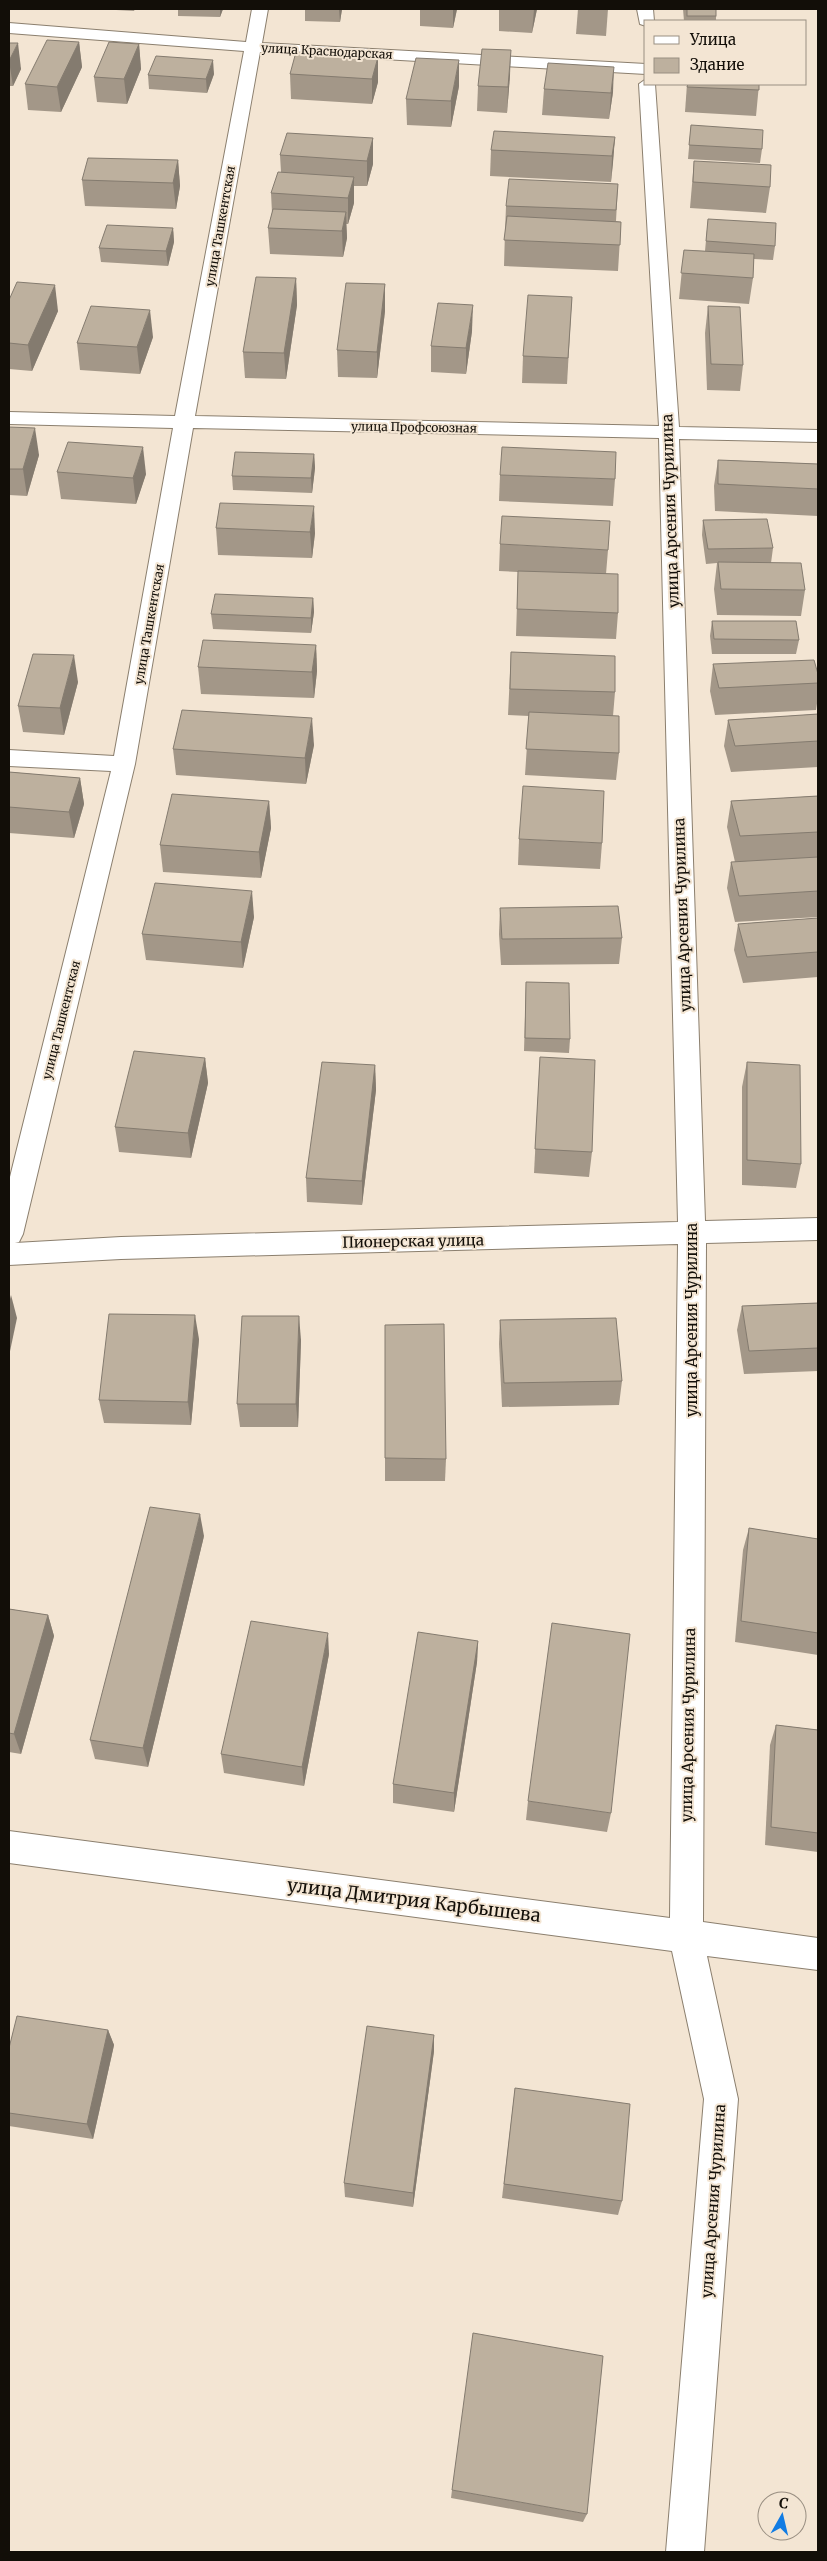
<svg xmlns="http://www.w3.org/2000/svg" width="827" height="2561" font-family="Merriweather,serif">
  <rect width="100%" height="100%" fill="#f3e5d3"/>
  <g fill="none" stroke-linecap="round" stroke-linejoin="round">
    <defs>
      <g id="minor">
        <path d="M252,9H268L262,43L646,64V74L260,52L195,416L659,426L639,84L646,79V84H655L679,427L818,430V442L679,439L705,1221L818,1218V1240L706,1243L703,1922L818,1938V1970L707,1956L738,2099L704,2552H666L704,2099L672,1951L9,1863V1831L670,1918L678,1244L121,1259L9,1265V1181L111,771L9,766V750L114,756L173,428L9,424V412L175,416L244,51L9,33V23L246,42ZM193,428L659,438L678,1222L121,1237L15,1243L19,1242L23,1234L135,764Z"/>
        <path d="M637,9H653L654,21H646V26L640,24Z"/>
      </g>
    </defs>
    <!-- minor casing -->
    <use href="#minor" stroke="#8b7f6e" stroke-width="2"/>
    <!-- minor -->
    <use href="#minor" fill="#fff" fill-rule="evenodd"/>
  </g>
  <!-- wall -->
  <g fill="#a39788">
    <path d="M98,9H135L134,11Z"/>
    <path d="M178,9H223L220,17L178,16Z"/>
    <path d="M305,9H342L340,22L305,21Z"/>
    <path d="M420,9H457L453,28L420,26Z"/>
    <path d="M499,9H537L532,33L499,31Z"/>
    <path d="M578,9H608L606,36L576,34Z"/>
    <path d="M683,9H716V21H684Z"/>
    <path d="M79,42L82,67L61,112L28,110L25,84Z"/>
    <path d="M9,43L21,69L13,86H9Z"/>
    <path d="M139,44L141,69L127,104L97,102L94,77Z"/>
    <path d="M378,57V82L372,104L291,99L290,74Z"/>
    <path d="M214,74L207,93L149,89L148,75Z"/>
    <path d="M510,75L507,113L477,111L478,86Z"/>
    <path d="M687,84H759L756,116L685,112Z"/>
    <path d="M459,86L451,127L407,125L406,99Z"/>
    <path d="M544,89L613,92L609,119L542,115Z"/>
    <path d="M691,125L762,149L760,163L688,159Z"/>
    <path d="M615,137L611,182L490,176L491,150Z"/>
    <path d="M373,138V164L367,186H354V203L348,224H346L347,238L343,257L270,254L268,228L272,213L271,193L281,172L280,155Z"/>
    <path d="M178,160L180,186L176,209L85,206L82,180Z"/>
    <path d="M694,161L770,187L766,213L690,208Z"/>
    <path d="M618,184L616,221L621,222L618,271L504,266L505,232L506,206Z"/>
    <path d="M708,219L775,246L773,260L754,259L753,278L749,304L679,299L684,250L705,251Z"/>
    <path d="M173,228L174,242L168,266L101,262L99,248Z"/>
    <path d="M296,278L297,305L286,379L245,378L243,352Z"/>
    <path d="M385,284V311L377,378L338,377L337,350Z"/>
    <path d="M572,297L567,384L522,383L523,356Z"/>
    <path d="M9,300L58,311L32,371L9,369Z"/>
    <path d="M708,306L743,365L740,391L707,390L705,333Z"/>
    <path d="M472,331L466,374L431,372V346Z"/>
    <path d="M153,337L140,374L80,370L77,343Z"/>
    <path d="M9,427L39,455L27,496L9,495Z"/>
    <path d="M314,454L315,468L312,493L233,490L232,476Z"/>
    <path d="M718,460L818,464V516L715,511L714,486Z"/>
    <path d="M57,472L146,474L136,504L61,499Z"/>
    <path d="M500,475L615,479L613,506L499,501Z"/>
    <path d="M220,503L315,533L312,558L218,555L216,528Z"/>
    <path d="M703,520L773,548L771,563L805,590L801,616L717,615L714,589L717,563L706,564L702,535Z"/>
    <path d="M500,544L608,550L606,574L618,613L616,639L516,636L518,572L499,571Z"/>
    <path d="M313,598L314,612L311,633L213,629L211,614Z"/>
    <path d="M712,621L799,640L796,654H712L710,636Z"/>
    <path d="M316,645L317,671L314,698L201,694L198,667Z"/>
    <path d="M511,652L615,692L613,716L619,753L616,780L525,775L529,716L508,715Z"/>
    <path d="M713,664L818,674V697L816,710L715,715L710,691Z"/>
    <path d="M78,682L64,735L23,732L18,706Z"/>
    <path d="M818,714V767L731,772L724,746L728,720Z"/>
    <path d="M314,745L306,784L176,775L173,749Z"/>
    <path d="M9,772L80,778L84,804L74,838L9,833Z"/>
    <path d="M818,796V917L735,922L727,888L731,862H735L727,827L731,801Z"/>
    <path d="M269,801L271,828L261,878L163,872L160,845Z"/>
    <path d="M519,839L602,843L600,869L518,865Z"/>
    <path d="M500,908L622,938L619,964L501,965L499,934Z"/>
    <path d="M254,917L243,968L146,960L142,934Z"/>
    <path d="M818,918V977L743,983L734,950L738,924Z"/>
    <path d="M526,982L570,1039L569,1053L524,1051Z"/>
    <path d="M540,1057L592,1152L589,1177L534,1173Z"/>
    <path d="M205,1058L208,1083L191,1158L119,1152L115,1127Z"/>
    <path d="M747,1062L801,1164L796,1188L742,1185V1087Z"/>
    <path d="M375,1065L376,1090L362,1205L307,1202L306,1178Z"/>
    <path d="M818,1303V1371L744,1374L737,1330L742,1306Z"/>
    <path d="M500,1320L622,1381L619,1405L502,1407L499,1344Z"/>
    <path d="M199,1339L191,1425L104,1423L99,1400Z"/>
    <path d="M301,1340L298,1427H240L237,1404Z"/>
    <path d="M385,1458L446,1459L445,1481H385Z"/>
    <path d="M749,1528L818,1539V1655L735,1642L743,1550Z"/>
    <path d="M204,1536L148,1767L95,1759L90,1740Z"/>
    <path d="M9,1609L48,1615L54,1636L21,1754L9,1752Z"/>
    <path d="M478,1641L477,1662L454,1812L393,1803V1784Z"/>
    <path d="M329,1654L304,1786L224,1773L221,1754Z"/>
    <path d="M776,1725L818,1730V1852L765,1845L770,1745Z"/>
    <path d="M528,1801L611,1813L607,1832L526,1820Z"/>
    <path d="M108,2030L114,2045L93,2139L9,2126V2048Z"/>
    <path d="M434,2035V2051L413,2207L345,2197L344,2183Z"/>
    <path d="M515,2088L622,2201L618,2215L502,2198Z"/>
    <path d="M452,2490L587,2514L583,2522L451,2498Z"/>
  </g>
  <!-- shaded-wall -->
  <g fill="#847b6f">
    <path d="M220,9H223L220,17Z"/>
    <path d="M339,9H342L340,22Z"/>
    <path d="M453,9H457L453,28Z"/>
    <path d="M534,9H537L532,33Z"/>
    <path d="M79,42L82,67L61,112L57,87Z"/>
    <path d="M18,43L21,69L13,86L9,61Z"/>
    <path d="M139,44L141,69L127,104L124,79Z"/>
    <path d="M511,50L510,75L507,113L508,87Z"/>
    <path d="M378,57V82L372,104V79Z"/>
    <path d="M213,60L214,74L207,93L206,79Z"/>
    <path d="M459,60V86L451,127V101Z"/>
    <path d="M614,67L613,92L609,119L611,93Z"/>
    <path d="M615,137L613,163L611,182L612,156Z"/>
    <path d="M373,138V164L367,186V161Z"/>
    <path d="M178,160L180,186L176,209L173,183Z"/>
    <path d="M354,177V203L348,224V198Z"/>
    <path d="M346,212L347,238L343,257L342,231Z"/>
    <path d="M173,228L174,242L168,266L166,251Z"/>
    <path d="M296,278L297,305L286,379L284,353Z"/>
    <path d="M385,284V311L377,378V352Z"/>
    <path d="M55,285L58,311L32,371L28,345Z"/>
    <path d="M473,305L472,331L466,374V348Z"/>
    <path d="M150,310L153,337L140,374L137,347Z"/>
    <path d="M35,428L39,455L27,496L23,469Z"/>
    <path d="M143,447L146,474L136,504L133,478Z"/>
    <path d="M314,454L315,468L312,493L311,478Z"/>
    <path d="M314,506L315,533L312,558L310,532Z"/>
    <path d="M313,598L314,612L311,633V618Z"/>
    <path d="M316,645L317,671L314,698L312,672Z"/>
    <path d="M74,655L78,682L64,735L60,708Z"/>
    <path d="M312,718L314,745L306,784L305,758Z"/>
    <path d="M80,778L84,804L74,838L69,812Z"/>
    <path d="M269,801L271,828L261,878L259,852Z"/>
    <path d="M252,891L254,917L243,968L241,942Z"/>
    <path d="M205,1058L208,1083L191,1158L188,1133Z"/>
    <path d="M375,1065L376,1090L362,1205V1181Z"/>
    <path d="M11,1295L17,1318L9,1356V1303Z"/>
    <path d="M195,1315L199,1339L191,1425L188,1402Z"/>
    <path d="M299,1316L301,1340L298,1427L296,1404Z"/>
    <path d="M200,1514L204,1536L148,1767L143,1748Z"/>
    <path d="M48,1615L54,1636L21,1754L14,1734Z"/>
    <path d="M328,1633L329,1654L304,1786L302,1767Z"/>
    <path d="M478,1641L477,1662L454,1812V1793Z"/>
    <path d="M108,2030L114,2045L93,2139L87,2124Z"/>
    <path d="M434,2035V2051L413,2207V2193Z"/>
  </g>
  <!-- building -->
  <g fill="#bdb09e" stroke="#847b6f">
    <rect x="687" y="9" width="29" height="7"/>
    <path d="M47,40L79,42L57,87L25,84Z"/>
    <path d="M109,42L139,44L124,79L94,77Z"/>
    <path d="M9,43H18L9,61Z"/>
    <path d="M482,49L511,50L508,87L478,86Z"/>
    <path d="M296,52L378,57L372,79L290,74Z"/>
    <path d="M156,56L213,60L206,79L148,75Z"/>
    <path d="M416,58L459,60L451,101L406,99Z"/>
    <path d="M548,63L614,67L611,93L544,89Z"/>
    <path d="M688,84H759V90L687,87Z"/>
    <path d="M691,125L763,130L762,149L689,145Z"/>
    <path d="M494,131L615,137L612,156L491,150Z"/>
    <path d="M287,133L373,138L367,161L280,155Z"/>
    <path d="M88,158L178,160L173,183L82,180Z"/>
    <path d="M694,161L771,165L770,187L693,182Z"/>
    <path d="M278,172L354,177L348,198L271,193Z"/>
    <path d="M509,179L618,184L616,210L506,206Z"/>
    <path d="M273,209L346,212L342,231L268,228Z"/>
    <path d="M507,216L621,222L620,245L504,240Z"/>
    <path d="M708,219L776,223L775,246L706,241Z"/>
    <path d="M107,225L173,228L166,251L99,248Z"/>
    <path d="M684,250L754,254L753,278L681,273Z"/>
    <path d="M256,277L296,278L284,353L243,352Z"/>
    <path d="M17,282L55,285L28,345L9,343V300Z"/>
    <path d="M346,283L385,284L377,352L337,350Z"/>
    <path d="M528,295L572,297L568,358L523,356Z"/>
    <path d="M438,303L473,305L466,348L431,346Z"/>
    <path d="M91,306L150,310L137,347L77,343Z"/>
    <path d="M708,306L740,307L743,365L711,364Z"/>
    <path d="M9,427L35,428L23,469H9Z"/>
    <path d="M68,442L143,447L133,478L57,472Z"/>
    <path d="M502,447L616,452L615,479L500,475Z"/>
    <path d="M235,452L314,454L311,478L232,476Z"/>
    <path d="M718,460L818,464V489L718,484Z"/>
    <path d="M220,503L314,506L310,532L216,528Z"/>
    <path d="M502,516L610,521L608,550L500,544Z"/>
    <path d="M767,519L773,548L708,549L703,520Z"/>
    <path d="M718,562L801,563L805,590L721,589Z"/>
    <path d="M518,571L618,574V613L517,609Z"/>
    <path d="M215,594L313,598L311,618L211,614Z"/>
    <path d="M712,621H796L799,640L714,639Z"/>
    <path d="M203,640L316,645L312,672L198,667Z"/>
    <path d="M511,652L615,656V692L510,689Z"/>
    <path d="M33,654L74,655L60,708L18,706Z"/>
    <path d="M814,660L818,674V683L719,688L713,664Z"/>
    <path d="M182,710L312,718L305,758L173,749Z"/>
    <path d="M529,712L619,716V753L526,749Z"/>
    <path d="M818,714V741L735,746L728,720Z"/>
    <path d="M9,772L80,778L69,812L9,807Z"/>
    <path d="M523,786L604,791L602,843L519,839Z"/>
    <path d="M172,794L269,801L259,852L160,845Z"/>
    <path d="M818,796V832L740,836L731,801Z"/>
    <path d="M818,857V891L739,896L731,862Z"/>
    <path d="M155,883L252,891L241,942L142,934Z"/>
    <path d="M618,906L622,938L502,939L500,908Z"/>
    <path d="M818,918V952L747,957L738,924Z"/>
    <path d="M526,982L569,983L570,1039L525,1038Z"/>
    <path d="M134,1051L205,1058L188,1133L115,1127Z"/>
    <path d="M540,1057L595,1060L592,1152L535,1149Z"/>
    <path d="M322,1062L375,1065L362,1181L306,1178Z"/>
    <path d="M747,1062L800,1065L801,1164L747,1160Z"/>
    <path d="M818,1303V1348L749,1351L742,1306Z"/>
    <path d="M109,1314L195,1315L188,1402L99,1400Z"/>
    <path d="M242,1316H299L296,1404H237Z"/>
    <path d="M616,1318L622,1381L504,1383L500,1320Z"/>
    <path d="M444,1324L446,1459L385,1458V1325Z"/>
    <path d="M150,1507L200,1514L143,1748L90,1740Z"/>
    <path d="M749,1528L818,1539V1633L741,1621Z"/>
    <path d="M9,1609L48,1615L14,1734L9,1733Z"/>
    <path d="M251,1621L328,1633L302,1767L221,1754Z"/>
    <path d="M552,1623L630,1634L611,1813L528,1801Z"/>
    <path d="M418,1632L478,1641L454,1793L393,1784Z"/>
    <path d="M776,1725L818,1730V1833L771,1827Z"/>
    <path d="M17,2016L108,2030L87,2124L9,2113V2048Z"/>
    <path d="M367,2026L434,2035L413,2193L344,2183Z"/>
    <path d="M515,2088L630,2104L622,2201L504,2184Z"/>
    <path d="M473,2333L603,2356L587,2514L452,2490Z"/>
  </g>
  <g text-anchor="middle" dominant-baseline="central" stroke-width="4" stroke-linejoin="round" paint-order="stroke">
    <!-- far-street labels -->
    <g font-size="12" fill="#120e08" stroke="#f3e5d3">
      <text transform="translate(327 51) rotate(3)">улица Краснодарская</text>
      <text transform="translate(220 226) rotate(-80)">улица Ташкентская</text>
      <text transform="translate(414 427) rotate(1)">улица Профсоюзная</text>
      <text transform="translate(149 624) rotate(-80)">улица Ташкентская</text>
      <text transform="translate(61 1020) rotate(-76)">улица Ташкентская</text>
    </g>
    <!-- street labels -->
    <g font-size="15" fill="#120e08" stroke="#f3e5d3">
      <text transform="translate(670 511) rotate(-92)">улица Арсения Чурилина</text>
      <text transform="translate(682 915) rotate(-92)">улица Арсения Чурилина</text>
      <text transform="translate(413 1241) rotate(-1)">Пионерская улица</text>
      <text transform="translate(691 1320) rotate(-90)">улица Арсения Чурилина</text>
      <text transform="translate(688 1725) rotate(-89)">улица Арсения Чурилина</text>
      <text transform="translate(713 2201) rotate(-86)">улица Арсения Чурилина</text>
    </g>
    <!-- near-street labels -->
    <g font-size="18" fill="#120e08" stroke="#f3e5d3">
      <text transform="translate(414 1900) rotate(7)">улица Дмитрия Карбышева</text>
    </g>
  </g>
  <!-- border -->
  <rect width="827" height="2561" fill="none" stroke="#120e08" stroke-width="20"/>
  <!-- legend -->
  <rect x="644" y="20" width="162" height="65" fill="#f3e5d3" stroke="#998f82"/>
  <rect x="654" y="36" width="25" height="8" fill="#ffffff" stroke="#998f82"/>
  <text x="690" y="45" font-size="15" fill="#120e08">Улица</text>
  <rect x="654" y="58" width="25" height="15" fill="#bdb09e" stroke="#998f82"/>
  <text x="690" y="70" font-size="15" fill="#120e08">Здание</text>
  <!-- north arrow -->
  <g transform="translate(782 2516) rotate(8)"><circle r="24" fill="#f3e5d3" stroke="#998f82"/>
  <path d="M0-4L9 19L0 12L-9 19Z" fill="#127ce3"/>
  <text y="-8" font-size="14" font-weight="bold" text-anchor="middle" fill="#120e08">С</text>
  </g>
</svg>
